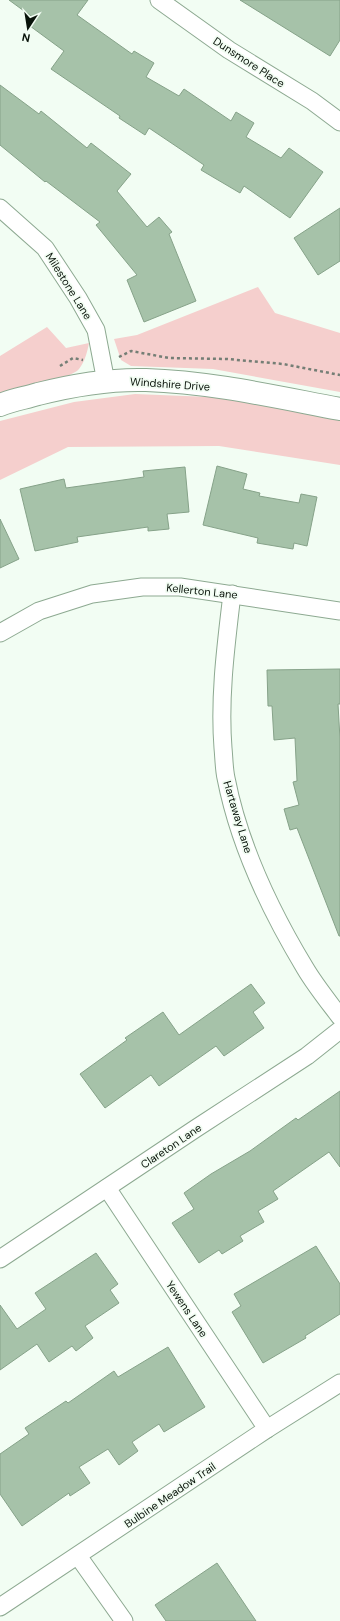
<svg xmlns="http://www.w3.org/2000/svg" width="340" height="1621" font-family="'DM Sans',sans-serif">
  <rect width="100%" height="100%" fill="#f2fdf3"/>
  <!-- green -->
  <g fill="#f5cfcd">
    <path d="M258,287L275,313L340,333V392L213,369L131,366L121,360L114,339L137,335Z"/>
    <path d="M47,327L66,348L89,343C87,353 85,361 79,369C71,379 15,391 0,396V356Z"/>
    <path d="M135,394L210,397L279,406L340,420V465L219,446L68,447L0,480V421L74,402Z"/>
  </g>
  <!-- building -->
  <g fill="#a6c2a9" stroke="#86a289">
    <path d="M9,0H88L77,15L132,54L134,51L154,63L146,77L179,96L184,89L231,121L236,112L254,123L246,137L281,158L289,148L323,172L290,218L244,186L240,193L201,170L204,165L149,128L145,135L119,118L120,116L51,69L64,51L30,26L35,19Z"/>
    <path d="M240,0H340V40L330,56Z"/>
    <path d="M0,85L39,114L41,111L87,148L91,143L131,174L117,191L147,227L159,217L172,232L169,234L196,301L144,322L127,280L137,275L96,225L100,222L46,181L45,182L0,145Z"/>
    <path d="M340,208V261L318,275L294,238Z"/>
    <path d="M217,466L247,474L243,489L260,493L259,496L299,503L301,494L317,497L307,546L294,543L293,549L257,543L258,538L203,525Z"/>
    <path d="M185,467L189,512L167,514L169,529L148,531V527L77,537L78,542L35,551L20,489L64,479L66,488L144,477L143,471Z"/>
    <path d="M0,519L19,559L0,568Z"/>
    <path d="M340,669V704H338L340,739V936H339L297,828L290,830L284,809L299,805L293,782L297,781L295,738L274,740L272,706H268L267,670Z"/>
    <path d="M251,984L265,1003L253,1012L264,1028L224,1056L216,1046L159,1086L151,1075L105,1108L80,1074L127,1040L125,1038L163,1012L179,1035Z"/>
    <path d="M340,1091V1167L329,1152L273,1191L278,1199L258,1211L264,1222L240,1236L243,1241L222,1254L219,1250L199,1263L172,1223L194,1209L184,1193L211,1174L250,1151L296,1118L298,1120Z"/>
    <path d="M316,1246L340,1284V1314L305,1336L306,1338L263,1363L232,1312L241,1306L234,1294Z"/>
    <path d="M96,1253L118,1284L110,1290L119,1303L85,1326L93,1338L76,1351L72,1346L49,1362L37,1344L0,1370V1305L17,1329L46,1309L35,1293Z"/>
    <path d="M168,1347L205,1407L164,1432L159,1424L132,1442L138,1451L119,1465L108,1449L79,1467L90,1483L70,1496L69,1493L22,1526L0,1494V1454L29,1434L25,1428L66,1401L68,1403L114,1371L118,1377Z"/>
    <path d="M217,1563L256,1621H166L155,1605Z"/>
  </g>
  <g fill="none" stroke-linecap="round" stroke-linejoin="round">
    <defs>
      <g id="street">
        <path d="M159,0L229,50L312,101L340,122"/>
        <path d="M0,208L45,248L78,298L96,330L106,382"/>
        <path d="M232,594C226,645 219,697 223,748C224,758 224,769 226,778C239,845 270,910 305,968C315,985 328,1001 340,1017"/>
        <path d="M0,633L39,611L92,594L142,587H180L340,611"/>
        <path d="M107,1188L267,1429"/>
        <path d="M0,1259L195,1129L307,1056L340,1030"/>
        <path d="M78,1556L124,1621"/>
        <path d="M0,1607L267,1429L340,1383"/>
      </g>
      <path id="secondary" d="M0,405C12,400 25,398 38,394C73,385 110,379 146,380C211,382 276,397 340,409"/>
    </defs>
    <!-- street casing -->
    <use href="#street" stroke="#8da991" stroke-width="19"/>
    <!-- secondary casing -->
    <use href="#secondary" stroke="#8da991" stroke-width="24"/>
    <!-- path -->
    <g stroke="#747e75" stroke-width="2.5" stroke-dasharray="3 3" stroke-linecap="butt">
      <path d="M119,357L131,351L169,358L227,359L283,364L340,375"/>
      <path d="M60,366L73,358L83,360"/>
    </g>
    <!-- street -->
    <use href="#street" stroke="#fff" stroke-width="17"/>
    <!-- secondary -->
    <use href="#secondary" stroke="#fff" stroke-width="22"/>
  </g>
  <g text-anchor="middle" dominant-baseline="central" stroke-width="3.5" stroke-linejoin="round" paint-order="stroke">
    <!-- street labels -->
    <g font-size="11" fill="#09130a" stroke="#f2fdf3">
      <text transform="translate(249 62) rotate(33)">Dunsmore Place</text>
      <text transform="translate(69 286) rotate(58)">Milestone Lane</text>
      <text transform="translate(170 384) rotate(4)">Windshire Drive</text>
      <text transform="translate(202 591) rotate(6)">Kellerton Lane</text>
      <text transform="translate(238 817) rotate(73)">Hartaway Lane</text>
      <text transform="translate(171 1146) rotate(-34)">Clareton Lane</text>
      <text transform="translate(187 1309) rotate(56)">Yewens Lane</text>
      <text transform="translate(170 1495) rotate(-34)">Bulbine Meadow Trail</text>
    </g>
  </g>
  <!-- north arrow -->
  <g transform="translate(28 28) rotate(192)" stroke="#f2fdf3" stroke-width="3" paint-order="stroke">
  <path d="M0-3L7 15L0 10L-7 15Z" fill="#09130a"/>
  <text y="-6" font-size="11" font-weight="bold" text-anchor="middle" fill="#09130a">N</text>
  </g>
</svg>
